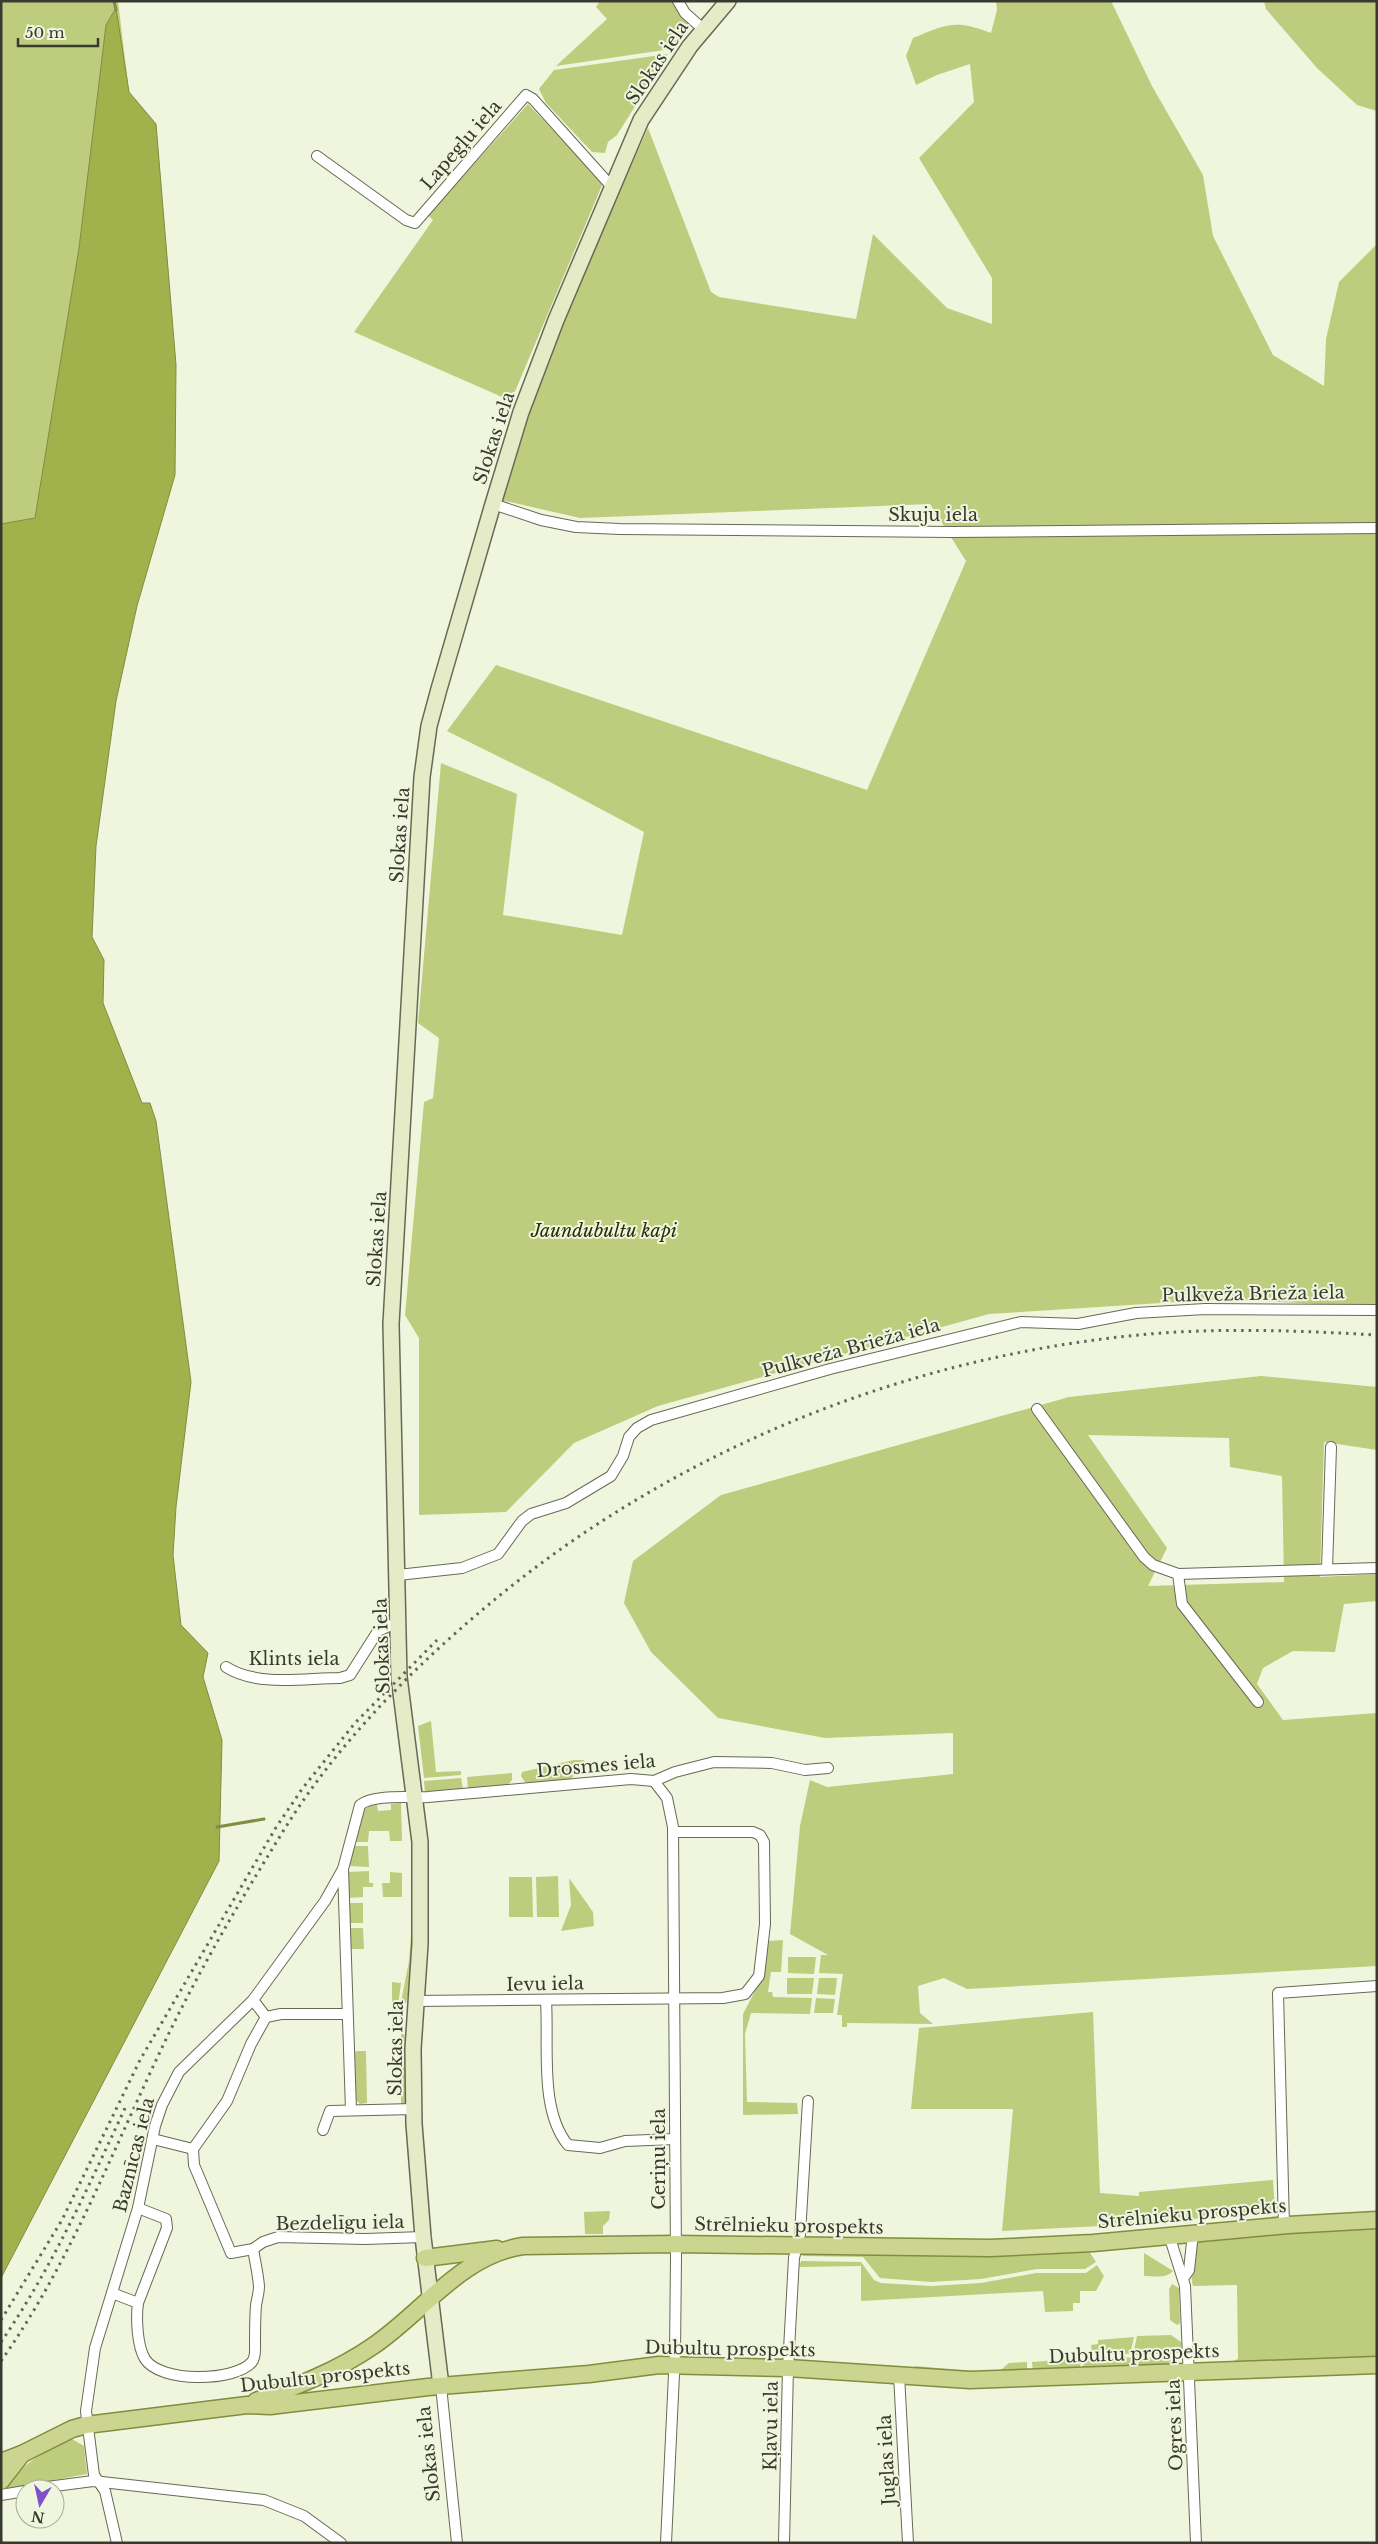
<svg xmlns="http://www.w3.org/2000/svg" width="1378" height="2544" font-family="'Libre Baskerville',serif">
  <rect width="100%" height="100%" fill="#f0f6dd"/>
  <!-- green -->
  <g fill="#becc7e" fill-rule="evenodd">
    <path d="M1,1H118L129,92L156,124L176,365L35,518L1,524Z"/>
    <path d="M600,1H672L690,25L671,49L556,66L607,19L596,7Z"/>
    <path d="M996,1H1111L1152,86L1203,175L1213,236L1273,355L1324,386L1326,339L1339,282L1377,244V1307L1224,1299L989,1314L658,1406L574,1443L506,1512L419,1515V1338L405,1315L424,1102L433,1098L439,1038L418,1023L441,763L517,794L503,915L622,935L644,832L548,781L447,731L496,665L867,790L966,561L930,504L580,518L501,500L516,426L648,128L711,292L719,297L856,319L873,234L947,308L992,324V278L919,158L974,102L970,64L937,75L916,85L906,56L913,38C947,24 955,19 991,33L997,10Z"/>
    <path d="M1264,1H1377V111L1357,105L1317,68L1266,9Z"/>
    <path d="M668,54L617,135L608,142L605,153L592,152L546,103L539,89L554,70Z"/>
    <path d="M528,104L603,183L511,401L354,332L433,220L428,215Z"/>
    <path d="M1261,1376L1377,1387V1450L1324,1442L1320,1577L1377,1574V1601L1344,1604L1335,1652L1293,1651L1263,1668L1257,1684L1283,1720L1377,1713V1966L967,1989L944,1978L918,1986L920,2013L933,2024L847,2023V2027H842V2015H837L843,1974L819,1973L821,1955H828L790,1934L800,1826L810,1780L827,1787L953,1774V1733L825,1738L718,1718L651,1652L624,1603L633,1561L721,1495L1069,1397ZM1088,1435L1229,1438L1230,1467L1282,1476L1284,1582L1148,1586L1167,1548Z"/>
    <path d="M431,1721L436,1772L461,1771V1775L424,1778L418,1726Z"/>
    <path d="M574,1760H584L585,1763H575V1775L570,1779L531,1783L525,1782L521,1776L522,1772Z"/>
    <path d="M512,1773V1780L507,1786L468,1789L467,1777Z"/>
    <path d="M461,1778L463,1789L425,1793L424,1781Z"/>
    <path d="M401,1803L402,1841H390L389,1831H369L368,1842H353C356,1826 357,1806 377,1805L378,1811L391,1810V1804Z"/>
    <path d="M352,1846H368L369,1867L348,1866Z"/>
    <path d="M369,1871V1883H373V1887H363V1897L348,1898L349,1872Z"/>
    <path d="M390,1872L402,1873V1897H383L382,1883H390Z"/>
    <path d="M558,1876L559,1917H537L536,1877Z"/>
    <path d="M509,1877H532L533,1917H509Z"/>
    <path d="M569,1878L593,1912L594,1926L561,1931L571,1905Z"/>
    <rect x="349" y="1903" width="14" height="20"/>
    <path d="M413,1906L415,1908L411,1983L406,2003L401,2002L409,1961Z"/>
    <path d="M349,1928H363L364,1949H349Z"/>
    <path d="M783,1940L781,1972H771L768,1992H772L773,1997L812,1998L810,2014L751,2013L745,2034L747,2102L797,2103L798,2114L743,2115V2014L764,1974L769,1941Z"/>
    <path d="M788,1957H816L814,1974L788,1973Z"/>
    <path d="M787,1978H814L812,1994H787Z"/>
    <path d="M819,1978H837L835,1995L817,1994Z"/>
    <path d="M392,1982L401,1983L395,2029L392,2030Z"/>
    <path d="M816,1998L835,1999L833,2013H814Z"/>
    <path d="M1093,2012L1100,2193L1139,2196V2192L1273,2180L1275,2212L1122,2225L1002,2231L1013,2109H911L919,2028Z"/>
    <path d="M401,2033L404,2034L407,2054L405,2105H401Z"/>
    <path d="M357,2051H366L367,2103L360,2104L354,2098L352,2053Z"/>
    <path d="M610,2211L609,2220L603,2226V2234H585L584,2212Z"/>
    <path d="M1377,2225V2359L1229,2363L1238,2359L1237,2285L1193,2286C1189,2273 1192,2247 1202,2237Z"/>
    <path d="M1087,2248L1096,2262L1085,2269H1037L981,2279L931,2282L880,2278L863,2257L802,2256L806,2252Z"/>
    <path d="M1144,2253L1170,2269L1173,2271C1166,2279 1154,2276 1144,2276Z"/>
    <path d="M801,2261L861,2262L874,2280L881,2283L931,2286L981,2283L1036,2273H1086L1097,2265L1104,2276L1096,2291H1080V2303H1073V2311L1045,2312L1043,2291L861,2301V2266L799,2267Z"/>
    <path d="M1172,2284L1179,2288L1180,2323L1177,2325L1170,2320L1169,2289Z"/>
    <path d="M1171,2335L1181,2342L1182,2353L1133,2355L1137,2336Z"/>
    <path d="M1134,2337L1130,2354L1092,2353L1091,2345L1098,2344V2340Z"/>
    <path d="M1176,2357V2368L1082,2371L1085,2358Z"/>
    <path d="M1082,2358L1079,2371L1033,2373L1032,2362Z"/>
    <path d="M1027,2362V2373L998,2375L912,2370L915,2366L997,2373L1009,2363Z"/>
    <path d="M72,2439L84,2446L87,2474L2,2490C26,2462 39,2453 72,2439Z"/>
  </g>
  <!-- water -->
  <path fill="#a1b14c" stroke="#828d44" d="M116,8L129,92L156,124L176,365L175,475L137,606L116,701L96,846L92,937L104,960L103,1003L142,1103H150L156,1121L191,1382L176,1507L173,1555L181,1625L208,1653L203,1677L222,1740L219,1861L1,2278V524L35,518L79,248L106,25Z"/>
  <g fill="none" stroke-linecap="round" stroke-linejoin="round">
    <!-- stream -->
    <g stroke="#828d44" stroke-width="3">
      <path d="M114,1L116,10"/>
      <path d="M217,1827L264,1819"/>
    </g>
    <defs>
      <g id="street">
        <path d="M678,1L685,13L703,29"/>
        <path d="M317,156L406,220L415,223L526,95L533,99L612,187"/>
        <path d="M493,504L541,520L576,527L620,529L952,532L1377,528"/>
        <path d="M1037,1409L1144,1557L1153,1565L1178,1574L1182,1604L1258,1702"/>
        <path d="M1327,1569L1331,1447"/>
        <path d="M1178,1574L1377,1568"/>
        <path d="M398,1575L462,1568L498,1554L522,1521L531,1514L566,1503L611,1476L623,1456L629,1437L637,1428L651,1420L830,1369L1021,1322L1078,1324L1136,1313L1205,1309L1377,1310"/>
        <path d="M226,1667C257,1687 304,1678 340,1678L350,1675L378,1631L398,1622"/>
        <path d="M654,1781L667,1798L673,1827L676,2257L675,2353L666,2543"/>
        <path d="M343,1869L351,2110"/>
        <path d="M253,2000L266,2017L281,2014H347"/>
        <path d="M415,2001L723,1998L745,1994L759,1976L765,1924L764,1842L760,1835L753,1832H673"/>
        <path d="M546,2001C549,2045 539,2110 568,2145L600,2148L625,2141L675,2139"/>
        <path d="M266,2017L251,2044L227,2101L193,2149L194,2165L231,2253L253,2249L263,2242L278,2237L365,2239L423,2237"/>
        <path d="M323,2130L330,2111L414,2109"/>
        <path d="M153,2139L193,2149"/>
        <path d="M138,2208L166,2219L167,2228L138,2303"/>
        <path d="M1284,2226L1278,1993L1377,1986"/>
        <path d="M1169,2235L1185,2286L1196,2543"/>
        <path d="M1184,2277L1189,2270L1193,2233"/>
        <path d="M112,2293L138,2303C136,2318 137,2346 145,2359C160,2383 235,2382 252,2362C256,2357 255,2349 255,2343C255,2331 255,2318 256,2305C257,2299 259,2293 259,2286C258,2274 255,2261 253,2249"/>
        <path d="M899,2375L908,2543"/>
        <path d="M441,2386L457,2543"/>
        <path d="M32,2489L93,2481L264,2500L304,2516L341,2543"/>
        <path d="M1,2495L25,2491"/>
        <path d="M117,2543L105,2491L94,2475L86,2411L95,2348L138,2208L155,2126L162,2105L179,2072L253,2000L325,1901L343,1869L360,1805C373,1794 410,1798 428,1797L631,1779L654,1781L675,1772L714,1762L772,1763L805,1770L828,1768"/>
        <path d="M784,2543L788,2368L794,2258L800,2234L808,2101"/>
      </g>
      <path id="secondary" d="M441,2386L423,2237L414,2124L413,2049L420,1944V1842L399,1677L391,1324L422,777L429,726L439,689L493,504L521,412L556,320L641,120L690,46L728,1"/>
      <g id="primary">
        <path d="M425,2258L497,2249"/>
        <path d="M256,2401C297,2386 337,2371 373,2346C422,2313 461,2255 523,2246L675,2244L990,2248L1093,2243L1288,2225L1377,2220"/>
        <path d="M1,2462L22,2454L72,2429L86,2425L247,2405L270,2406L428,2387L589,2374L659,2365L788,2368L970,2380L1377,2365"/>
        <path d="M1,2481L22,2454"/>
      </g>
    </defs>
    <!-- street casing -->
    <use href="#street" stroke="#666a55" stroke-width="12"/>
    <!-- secondary casing -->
    <use href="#secondary" stroke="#666a55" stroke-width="18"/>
    <!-- primary casing -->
    <use href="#primary" stroke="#818d3e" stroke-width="19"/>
    <!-- street -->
    <use href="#street" stroke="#fff" stroke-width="10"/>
    <!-- secondary -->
    <use href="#secondary" stroke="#e5eac7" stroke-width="15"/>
    <!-- primary -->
    <use href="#primary" stroke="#cbd58f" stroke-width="16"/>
    <!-- rail -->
    <g stroke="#646759" stroke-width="3" stroke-dasharray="2.5 5" stroke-linecap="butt">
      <path d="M1,2320L62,2220L140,2060L275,1829L302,1789L355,1723L437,1640"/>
      <path d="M1,2342C52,2268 89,2185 127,2104"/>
      <path d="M1,2361C68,2266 110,2157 159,2054C196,1975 241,1899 287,1825C336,1747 404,1677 474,1617C665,1452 910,1352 1162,1333C1234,1328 1305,1331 1377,1335"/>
    </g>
  </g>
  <g text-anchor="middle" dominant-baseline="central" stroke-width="4" stroke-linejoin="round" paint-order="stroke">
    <!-- street labels -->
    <g font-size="18" fill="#383a30" stroke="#f0f6dd">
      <text transform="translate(657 63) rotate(-56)">Slokas iela</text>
      <text transform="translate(461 145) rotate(-49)">Lapegļu iela</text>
      <text transform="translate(494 438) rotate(-72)">Slokas iela</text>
      <text x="933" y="515">Skuju iela</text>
      <text transform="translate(400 835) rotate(-86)">Slokas iela</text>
      <text transform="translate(377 1239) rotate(-86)">Slokas iela</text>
      <text transform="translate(1253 1294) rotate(-1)">Pulkveža Brieža iela</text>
      <text transform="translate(851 1348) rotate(-15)">Pulkveža Brieža iela</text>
      <text transform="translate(382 1646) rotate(-92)">Slokas iela</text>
      <text x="294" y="1659">Klints iela</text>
      <text transform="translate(596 1766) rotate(-5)">Drosmes iela</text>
      <text transform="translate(545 1984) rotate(-1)">Ievu iela</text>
      <text transform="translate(396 2048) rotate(-89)">Slokas iela</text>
      <text transform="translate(134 2155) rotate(-76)">Baznīcas iela</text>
      <text transform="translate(659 2159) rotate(-90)">Ceriņu iela</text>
      <text transform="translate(1192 2214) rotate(-5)">Strēlnieku prospekts</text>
      <text transform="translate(340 2223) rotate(-1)">Bezdelīgu iela</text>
      <text transform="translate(789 2226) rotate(1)">Strēlnieku prospekts</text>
      <text transform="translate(730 2349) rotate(1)">Dubultu prospekts</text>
      <text transform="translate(1134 2354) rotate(-2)">Dubultu prospekts</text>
      <text transform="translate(325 2377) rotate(-6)">Dubultu prospekts</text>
      <text transform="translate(1175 2425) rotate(-92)">Ogres iela</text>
      <text transform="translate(771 2426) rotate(-89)">Kļavu iela</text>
      <text transform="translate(429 2454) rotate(-96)">Slokas iela</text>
      <text transform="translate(887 2460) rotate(-93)">Juglas iela</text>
    </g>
    <!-- park labels -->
    <g font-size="18" font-style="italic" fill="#2a3004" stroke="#f0f6dd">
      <text x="604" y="1231">Jaundubultu kapi</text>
    </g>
  </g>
  <!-- border -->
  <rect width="1378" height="2544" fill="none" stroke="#383a30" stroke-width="5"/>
  <!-- north arrow -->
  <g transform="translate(40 2504) rotate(189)"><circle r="24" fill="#f0f6dd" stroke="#a6ab98"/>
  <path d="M0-4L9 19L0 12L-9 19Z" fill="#7d51ca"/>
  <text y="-8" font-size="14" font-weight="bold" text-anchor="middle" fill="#383a30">N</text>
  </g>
  <!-- scale -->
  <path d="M18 38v8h80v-8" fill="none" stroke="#383a30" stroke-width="2.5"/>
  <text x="25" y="38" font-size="15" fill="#383a30" stroke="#f0f6dd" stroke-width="4" paint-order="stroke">50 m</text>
</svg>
